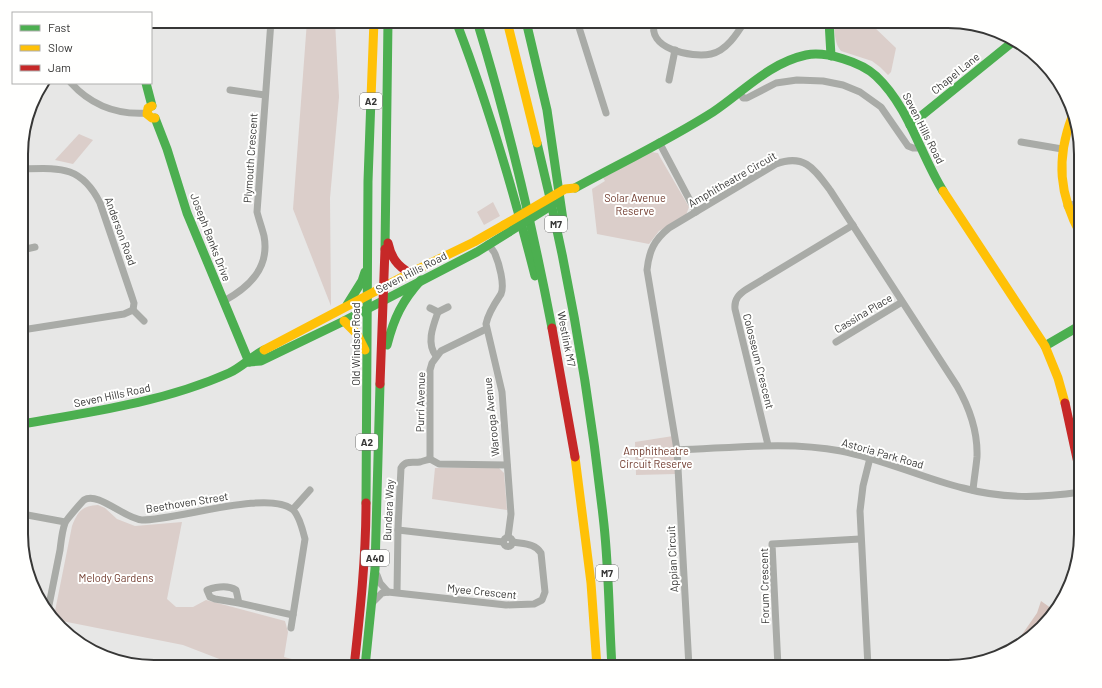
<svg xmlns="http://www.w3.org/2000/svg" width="1102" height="688" font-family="Barlow,sans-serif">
  <rect width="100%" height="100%" fill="#e7e7e6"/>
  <!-- green -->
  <g fill="#dbceca">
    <path d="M307,21H335L339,97L330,198L331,306L293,209Z"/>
    <path d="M838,25L873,26L896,48L891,72L888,75L880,67L872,61L841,51C835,44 835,35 834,26Z"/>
    <path d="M79,134L93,140L73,164L55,160Z"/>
    <path d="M651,152L658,153L660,157L689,207L686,215L659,231L649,244L597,234L592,189L605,181L603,178Z"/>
    <path d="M493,202L500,216L484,225L477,212Z"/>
    <path d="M673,436L676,474L636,475L635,442Z"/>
    <path d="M498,467L504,473L507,510L432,499L435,468Z"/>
    <path d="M98,505L105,508L117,519L135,526L182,522L167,599L176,607H193L206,600L285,621L288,632L284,657L323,667H240L183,645L57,620L54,616L72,526C78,511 82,506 98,505Z"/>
  </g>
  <!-- forest -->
  <path fill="#d6c2bc" d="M1041,601L1055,611L1014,649L979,660L978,659L1014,646L1037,613Z"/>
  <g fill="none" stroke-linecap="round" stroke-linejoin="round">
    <!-- street -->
    <g stroke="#a9aba7" stroke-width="7">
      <path d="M577,21L606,113"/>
      <path d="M655,21C645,49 692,58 711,54C726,51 737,34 745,21"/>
      <path d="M669,80L675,50"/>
      <path d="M71,83C91,105 117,115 147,113"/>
      <path d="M230,90L265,95"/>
      <path d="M740,93L743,98H747L776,83L797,80L823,81L843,85L860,92L881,107L908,146L913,148H921"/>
      <path d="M659,142L696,212"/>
      <path d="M1021,142L1062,149"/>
      <path d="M22,169C59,168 81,165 100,203L131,294L134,303L133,310"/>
      <path d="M1067,206L1081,202"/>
      <path d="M488,244C490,247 494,251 495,254C499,263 505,285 501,294C495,303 488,313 486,324L502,392L511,514L508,537"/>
      <path d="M22,250L35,247"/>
      <path d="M224,301C249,287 270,268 264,236C262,228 259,220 257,212L271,21"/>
      <path d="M430,308L438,312L448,307"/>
      <path d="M133,310L144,321"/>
      <path d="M22,330L124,314L133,310"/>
      <path d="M836,342L902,302"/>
      <path d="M436,356C426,343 433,326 438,312"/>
      <path d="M768,445L735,309C734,299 739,294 747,289L853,225"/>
      <path d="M677,450C732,448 787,441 841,451C883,459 922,478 963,488C1004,499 1039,498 1081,492"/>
      <path d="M430,459V370L432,363L441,351L486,329"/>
      <path d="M293,509L310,490"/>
      <path d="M22,514L65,522"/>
      <path d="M398,530L503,542"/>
      <circle cx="508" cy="542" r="4.5"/>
      <path d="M377,575L380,583L388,592"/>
      <path d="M397,592L398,528L401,468C406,460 411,463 420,462C423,461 427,460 430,459L439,464L507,465"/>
      <path d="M373,602L382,593L388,592L506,605L534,604L542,600L545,592L541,553C535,543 523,544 513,542"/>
      <path d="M239,603L236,590C228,585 216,587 207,590L210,597L215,599L239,603L293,615"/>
      <path d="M48,610C52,590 56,570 60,550C61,542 62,531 65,523C66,520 81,503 84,500C98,491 125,519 142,520C177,520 267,490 292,509C299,514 303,531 305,539L291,628"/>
      <path d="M689,667L677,450L647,270C649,251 654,240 669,228L776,164C805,153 815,170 830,190L957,386C969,407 978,431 977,457C976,468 974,479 973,490"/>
      <path d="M778,667L772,544L860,539"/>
      <path d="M868,667L860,511L863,486L870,458"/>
    </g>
    <!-- fast -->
    <g stroke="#4caf50" stroke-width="9">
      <path d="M456,21C488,104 513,189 535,276"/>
      <path d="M477,21C508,122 532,224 552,328"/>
      <path d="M526,21L547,110L563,220"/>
      <path d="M829,21L831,56"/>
      <path d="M146,83L152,106"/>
      <path d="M155,118L167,149L187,213L249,362"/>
      <path d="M910,125L1015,40"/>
      <path d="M537,143C568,268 590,396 604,525C609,572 609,620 612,667"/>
      <path d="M575,188C621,163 669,140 713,112C743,92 769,63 806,55C826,51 861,62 876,76C909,107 920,154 943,191"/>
      <path d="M385,249L388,21"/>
      <path d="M347,305L362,281L365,272"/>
      <path d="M387,345C394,318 402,301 421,280"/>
      <path d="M1045,346L1081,325"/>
      <path d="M249,362L261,361L344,321L477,252L509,232"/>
      <path d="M22,424C92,412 164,402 229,373C242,367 252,356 264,350"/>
      <path d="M366,503L368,181L371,98"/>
      <path d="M365,667L375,569L380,384"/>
    </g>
    <!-- slow -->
    <g stroke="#ffc107" stroke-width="9">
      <path d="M507,21L537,143"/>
      <path d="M371,98L374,21"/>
      <path d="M152,106L148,108L147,114L152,118H155"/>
      <path d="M1072,117C1056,159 1059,195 1081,235"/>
      <path d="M943,191L1045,346L1058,378L1065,403"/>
      <path d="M344,321L357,334L365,350"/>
      <path d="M264,350L410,273L474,242L504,225"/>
      <path d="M575,457L591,583L597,667"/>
    </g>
    <!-- jam -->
    <g stroke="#c62828" stroke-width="9">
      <path d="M388,243C391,257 397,266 410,273"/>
      <path d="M552,328L575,457"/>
      <path d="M380,384L385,249"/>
      <path d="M1065,403L1081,477"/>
      <path d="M354,667C360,613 366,558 366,503"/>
    </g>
    <!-- fast-bridge -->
    <path stroke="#4caf50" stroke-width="9" d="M509,232L554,204"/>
    <!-- slow-bridge -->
    <path stroke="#ffc107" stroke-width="9" d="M504,225L565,189L575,188"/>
  </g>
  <g text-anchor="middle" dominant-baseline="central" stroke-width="4" stroke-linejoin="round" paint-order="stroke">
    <!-- shield labels -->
    <g fill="#fffffe" stroke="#737372" stroke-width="1">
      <rect x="360" y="93" width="22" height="16" rx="3"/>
      <rect x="545" y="216" width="22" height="16" rx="3"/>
      <rect x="356" y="434" width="22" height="16" rx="3"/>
      <rect x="361" y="550" width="28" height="16" rx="3"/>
      <rect x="596" y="565" width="22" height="16" rx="3"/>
    </g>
    <g font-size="10" font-weight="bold" fill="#373736">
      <text x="371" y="101">A2</text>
      <text x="556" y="224">M7</text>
      <text x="367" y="442">A2</text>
      <text x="375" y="558">A40</text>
      <text x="607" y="573">M7</text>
    </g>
    <!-- street labels -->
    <g font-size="11" fill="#373736" stroke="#fffffe">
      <text transform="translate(955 73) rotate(-39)">Chapel Lane</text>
      <text transform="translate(924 128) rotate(63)">Seven Hills Road</text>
      <text transform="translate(250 158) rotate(-86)">Plymouth Crescent</text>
      <text transform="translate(732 179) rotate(-30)">Amphitheatre Circuit</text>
      <text transform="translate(121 231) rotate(70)">Anderson Road</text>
      <text transform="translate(211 237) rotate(69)">Joseph Banks Drive</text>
      <text transform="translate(411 272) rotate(-27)">Seven Hills Road</text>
      <text transform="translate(863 313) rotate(-31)">Cassina Place</text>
      <text transform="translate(567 339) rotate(79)">Westlink M7</text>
      <text transform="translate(355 344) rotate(-90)">Old Windsor Road</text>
      <text transform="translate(759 361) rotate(76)">Colosseum Crescent</text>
      <text transform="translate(112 395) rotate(-12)">Seven Hills Road</text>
      <text transform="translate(420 402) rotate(-89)">Purri Avenue</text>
      <text transform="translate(491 417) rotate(-96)">Warooga Avenue</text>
      <text transform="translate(883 453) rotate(16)">Astoria Park Road</text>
      <text transform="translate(187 502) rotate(-9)">Beethoven Street</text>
      <text transform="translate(388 510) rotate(-87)">Bundara Way</text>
      <text transform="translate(672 559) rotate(-93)">Appian Circuit</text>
      <text transform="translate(764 586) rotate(-91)">Forum Crescent</text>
      <text transform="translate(482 591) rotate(6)">Myee Crescent</text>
    </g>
    <!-- park labels -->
    <g font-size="11" fill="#723d30" stroke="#fffffe">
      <text x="635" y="197">Solar Avenue<tspan x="635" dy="13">Reserve</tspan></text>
      <text x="656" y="450">Amphitheatre<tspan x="656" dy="13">Circuit Reserve</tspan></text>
      <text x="116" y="577">Melody Gardens</text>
    </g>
  </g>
  <!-- crop -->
  <path d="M0 0H1102V688H0ZM154 28H948A126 126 0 0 1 1074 154V534A126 126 0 0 1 948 660H154A126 126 0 0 1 28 534V154A126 126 0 0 1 154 28Z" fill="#fffffe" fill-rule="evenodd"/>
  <path fill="none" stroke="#373736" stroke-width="2" d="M154 28H948A126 126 0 0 1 1074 154V534A126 126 0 0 1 948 660H154A126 126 0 0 1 28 534V154A126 126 0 0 1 154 28Z"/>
  <!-- legend -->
  <rect x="12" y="12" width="140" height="72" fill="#fffffe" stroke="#afafae"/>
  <rect x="20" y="25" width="20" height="6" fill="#4caf50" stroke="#afafae"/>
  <text x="48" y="32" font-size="12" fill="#373736">Fast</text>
  <rect x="20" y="45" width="20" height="6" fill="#ffc107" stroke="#afafae"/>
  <text x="48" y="52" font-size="12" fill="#373736">Slow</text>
  <rect x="20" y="65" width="20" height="6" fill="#c62828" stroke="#afafae"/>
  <text x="48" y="72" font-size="12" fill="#373736">Jam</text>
</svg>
